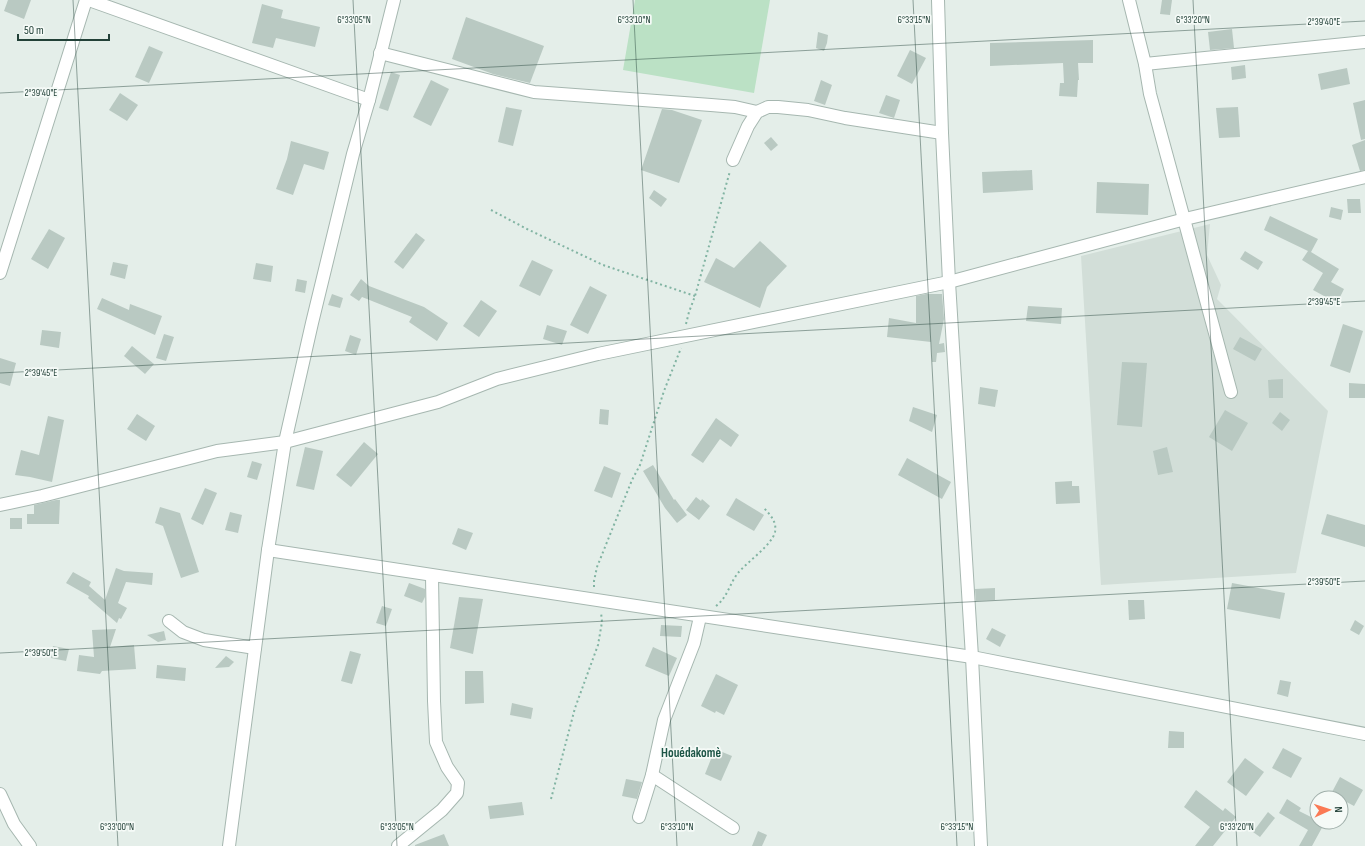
<svg xmlns="http://www.w3.org/2000/svg" width="1365" height="846" font-family="'Sofia Sans Condensed',sans-serif">
  <rect width="100%" height="100%" fill="#e4eee9"/>
  <!-- built -->
  <path fill="#d2ded8" d="M1210,224L1207,255L1221,285L1217,299L1328,411L1296,573L1101,585L1081,256Z"/>
  <!-- green -->
  <path fill="#bbe1c5" d="M635,0H770L754,93L623,70Z"/>
  <!-- building -->
  <g fill="#b9c9c2">
    <path d="M8,0H31L24,19L4,11Z"/>
    <path d="M1162,0H1172L1170,15L1160,14Z"/>
    <path d="M262,4L283,10L281,18L320,27L315,47L276,38L273,48L252,43Z"/>
    <path d="M466,17L544,46L530,83L493,74L452,59Z"/>
    <path d="M1232,29L1234,48L1210,50L1208,32Z"/>
    <path d="M818,32L828,35L827,43L824,51L816,48Z"/>
    <path d="M1093,40V63H1078L1079,80H1078L1077,97L1059,96L1060,83H1064L1063,63L990,66V43Z"/>
    <path d="M149,46L163,52L149,83L135,77Z"/>
    <path d="M910,50L926,58L912,84L897,76Z"/>
    <path d="M1245,65L1246,78L1232,80L1231,67Z"/>
    <path d="M1347,68L1350,84L1321,90L1318,74Z"/>
    <path d="M391,72L400,75L388,111L379,108Z"/>
    <path d="M431,80L449,89L431,126L413,117Z"/>
    <path d="M821,80L832,85L825,105L814,101Z"/>
    <path d="M120,93L138,105L127,121L109,110Z"/>
    <path d="M886,95L900,100L894,118L879,113Z"/>
    <path d="M1365,100V139L1361,140L1353,103Z"/>
    <path d="M506,107L522,110L513,146L498,142Z"/>
    <path d="M1238,107L1240,137L1219,138L1216,108Z"/>
    <path d="M662,109L672,110L702,120L679,183L641,170Z"/>
    <path d="M771,137L778,145L771,151L764,143Z"/>
    <path d="M1365,140V170L1360,171L1352,145Z"/>
    <path d="M291,141L329,152L324,170L304,164L293,195L276,189L287,159Z"/>
    <path d="M1032,170L1033,190L983,193L982,172Z"/>
    <path d="M1097,182L1149,184L1148,215L1096,213Z"/>
    <path d="M654,190L667,199L661,207L649,198Z"/>
    <path d="M1347,199H1360L1361,213H1348Z"/>
    <path d="M1331,207L1343,210L1341,220L1329,217Z"/>
    <path d="M1270,216L1318,239L1311,252L1339,269L1331,282L1344,289L1337,303L1313,290L1323,273L1302,260L1308,251L1264,230Z"/>
    <path d="M49,229L65,238L48,269L31,259Z"/>
    <path d="M416,233L425,240L403,269L394,262Z"/>
    <path d="M760,241L787,266L767,287L760,308L704,282L716,258L734,268Z"/>
    <path d="M1245,251L1263,262L1258,270L1240,259Z"/>
    <path d="M532,260L553,270L540,296L519,286Z"/>
    <path d="M113,262L128,265L125,279L110,275Z"/>
    <path d="M256,263L273,266L271,282L253,279Z"/>
    <path d="M297,279L307,281L305,293L295,291Z"/>
    <path d="M361,279L369,286L424,307L448,323L437,341L409,322L412,317L362,297L359,301L350,295Z"/>
    <path d="M590,286L607,295L588,334L570,325Z"/>
    <path d="M332,294L343,298L340,308L328,305Z"/>
    <path d="M926,294H942L944,319L939,344L944,343L945,352L937,353L936,362H932L931,342L887,337L889,318L916,323V296Z"/>
    <path d="M102,298L129,310L130,304L162,316L155,335L97,309Z"/>
    <path d="M481,300L497,311L479,337L463,326Z"/>
    <path d="M1028,306L1062,308L1061,324L1026,321Z"/>
    <path d="M1343,324L1363,331L1350,373L1330,366Z"/>
    <path d="M547,325L567,331L562,345L543,339Z"/>
    <path d="M42,330L61,332L59,348L40,345Z"/>
    <path d="M164,334L174,337L166,361L156,358Z"/>
    <path d="M350,335L361,339L356,355L345,351Z"/>
    <path d="M1240,337L1262,349L1255,361L1233,349Z"/>
    <path d="M132,346L154,364L145,374L124,356Z"/>
    <path d="M0,358L16,363L10,386L0,383Z"/>
    <path d="M1122,362L1147,363L1142,427L1117,425Z"/>
    <path d="M1283,379V398H1269L1268,380Z"/>
    <path d="M1349,383L1365,384V398H1349Z"/>
    <path d="M980,387L998,390L995,407L978,404Z"/>
    <path d="M913,407L937,415L932,432L909,421Z"/>
    <path d="M600,409L609,410L608,425L599,424Z"/>
    <path d="M1225,410L1248,423L1232,451L1209,437Z"/>
    <path d="M1280,412L1290,420L1282,431L1272,423Z"/>
    <path d="M137,414L155,426L146,441L127,429Z"/>
    <path d="M48,416L64,420L52,482L30,477L15,475L21,450L39,455Z"/>
    <path d="M716,418L739,435L731,447L720,439L703,463L691,455Z"/>
    <path d="M364,442L378,454L351,487L336,475Z"/>
    <path d="M305,447L323,451L314,490L296,486Z"/>
    <path d="M1167,447L1173,472L1158,475L1153,451Z"/>
    <path d="M907,458L951,482L942,499L898,475Z"/>
    <path d="M252,461L262,464L257,480L247,477Z"/>
    <path d="M653,465L674,500L675,499L687,515L677,523L665,508L643,471Z"/>
    <path d="M604,466L621,473L612,498L594,491Z"/>
    <path d="M1072,481V486H1079L1080,503L1056,504L1055,482Z"/>
    <path d="M205,488L217,493L203,525L191,519Z"/>
    <path d="M696,497L701,501L702,499L710,506L699,520L686,510Z"/>
    <path d="M736,498L764,515L754,531L726,515Z"/>
    <path d="M56,500H60L59,524H27V514H34V505Z"/>
    <path d="M160,507L180,513L199,572L181,578L163,526L155,523Z"/>
    <path d="M230,512L242,515L238,533L225,530Z"/>
    <path d="M1327,514L1365,525V547L1321,534Z"/>
    <rect x="10" y="518" width="12" height="11"/>
    <path d="M458,528L473,533L466,550L452,544Z"/>
    <path d="M116,568L124,571L153,573L152,585L126,582L118,603L127,608L121,619L119,618L117,623L88,598L89,596L66,583L73,572L91,582L89,586L105,600Z"/>
    <path d="M409,583L425,589V597L422,603L404,596Z"/>
    <path d="M1232,583L1285,593L1280,619L1227,609Z"/>
    <path d="M995,588V600L976,601L975,589Z"/>
    <path d="M459,597L483,599L473,654L450,648Z"/>
    <path d="M1128,600H1144L1145,619L1129,620Z"/>
    <path d="M382,606L392,609L386,626L376,623Z"/>
    <path d="M1355,620L1364,626L1359,635L1350,630Z"/>
    <path d="M661,625L682,626L681,637L660,636Z"/>
    <path d="M992,628L1006,635L1000,647L986,639Z"/>
    <path d="M116,629L110,647L134,645L136,669L102,671L100,674L77,671L79,655L94,657L92,630Z"/>
    <path d="M164,631L166,640L158,642L147,635Z"/>
    <path d="M53,646L69,649L66,661L51,658Z"/>
    <path d="M653,647L677,658L669,676L645,666Z"/>
    <path d="M350,651L361,654L352,684L341,681Z"/>
    <path d="M226,656L234,662L229,667L215,668Z"/>
    <path d="M157,665L186,668L185,681L156,678Z"/>
    <path d="M465,671H483L484,703L465,704Z"/>
    <path d="M716,674L738,685L724,715L716,711L715,713L701,706Z"/>
    <path d="M1280,680L1291,682L1288,697L1277,694Z"/>
    <path d="M512,703L533,708L531,719L510,715Z"/>
    <path d="M1169,731L1184,732V748H1168Z"/>
    <path d="M1283,748L1302,758L1291,778L1272,768Z"/>
    <path d="M715,749L732,756L721,781L705,774Z"/>
    <path d="M1245,758L1264,772L1246,796L1227,782Z"/>
    <path d="M1340,777L1363,790L1354,806L1341,799V798L1331,794Z"/>
    <path d="M626,779L642,782L637,799L622,796Z"/>
    <path d="M1196,790L1223,811L1225,808L1236,817L1213,846H1195L1210,827L1184,807Z"/>
    <path d="M1287,799L1301,808L1299,811L1317,820V822L1324,824L1312,846H1299L1308,830L1279,813Z"/>
    <path d="M522,802L524,815L490,819L488,806Z"/>
    <path d="M1268,812L1275,818L1260,837L1253,832Z"/>
    <path d="M758,831L767,835L762,846H752Z"/>
    <path d="M444,834L449,846H415V845Z"/>
  </g>
  <g fill="none" stroke-linecap="round" stroke-linejoin="round">
    <defs>
      <g id="minor">
        <path d="M89,0L369,100"/>
        <path d="M938,0L942,133L949,282L972,657L981,846"/>
        <path d="M1129,0L1145,64L1150,94L1231,392"/>
        <path d="M380,53L534,92L711,105L735,107L757,112"/>
        <path d="M1145,64L1365,42"/>
        <path d="M733,160L748,126L757,112L768,107H778L808,110L845,118L942,133"/>
        <path d="M0,273L86,0"/>
        <path d="M0,505L42,496L217,451L285,442L438,402L497,379L598,354L949,282L1185,219L1365,177"/>
        <path d="M268,550L972,657L1365,734"/>
        <path d="M169,621L183,632L204,640L255,648"/>
        <path d="M652,775L733,828"/>
        <path d="M0,794L14,824L30,846"/>
        <path d="M639,817L652,775L664,720L694,643L700,617"/>
        <path d="M229,846L268,550L285,442L312,323L353,154L369,100L394,0"/>
        <path d="M398,846L442,810L457,793L458,783L447,767L436,742L434,701L432,576"/>
      </g>
    </defs>
    <!-- minor casing -->
    <use href="#minor" stroke="#a6b7b0" stroke-width="14"/>
    <!-- path -->
    <g stroke="#82b4a3" stroke-width="2" stroke-dasharray="2 3" stroke-linecap="butt">
      <path d="M491,210L527,229L603,265L695,296"/>
      <path d="M686,324L689,312L695,296L730,171"/>
      <path d="M594,587V581L597,567L632,480L640,465L664,391L681,348"/>
      <path d="M716,606C727,598 730,583 738,573C747,562 772,545 775,532C777,521 770,515 764,508"/>
      <path d="M551,799L575,708L598,645L602,622L601,612"/>
    </g>
    <!-- minor -->
    <use href="#minor" stroke="#fff" stroke-width="12"/>
  </g>
  <!-- ticks -->
  <path fill="none" stroke="#224138" stroke-width="1" stroke-opacity="0.45" d="M73,0L118,846M353,0L397,846M633,0L677,846M913,0L957,846M1193,0L1237,846M0,93L1365,21M0,373L1365,301M0,653L1365,581"/>
  <g text-anchor="middle" dominant-baseline="central" stroke-width="3.5" stroke-linejoin="round" paint-order="stroke">
    <!-- quarter labels -->
    <g font-size="13" font-weight="bold" fill="#1c5546" stroke="#f5faf7">
      <text x="691" y="753">Houédakomè</text>
    </g>
  </g>
  <g font-size="10" text-anchor="middle" fill="#224138" stroke="#f5faf7" stroke-width="3.5" stroke-linejoin="round" paint-order="stroke">
    <text x="354" y="23">6°33'05"N</text>
    <text x="634" y="23">6°33'10"N</text>
    <text x="914" y="23">6°33'15"N</text>
    <text x="1193" y="23">6°33'20"N</text>
    <text x="1324" y="25">2°39'40"E</text>
    <text x="41" y="96">2°39'40"E</text>
    <text x="1324" y="305">2°39'45"E</text>
    <text x="41" y="376">2°39'45"E</text>
    <text x="1324" y="585">2°39'50"E</text>
    <text x="41" y="656">2°39'50"E</text>
    <text x="117" y="830">6°33'00"N</text>
    <text x="397" y="830">6°33'05"N</text>
    <text x="677" y="830">6°33'10"N</text>
    <text x="957" y="830">6°33'15"N</text>
    <text x="1237" y="830">6°33'20"N</text>
  </g>
  <!-- north arrow -->
  <g transform="translate(1329 810) rotate(87)"><circle r="19" fill="#f5faf7" stroke="#a1b0ab"/>
  <path d="M0-3L7 15L0 10L-7 15Z" fill="#fb7a55"/>
  <text y="-6" font-size="11" font-weight="bold" text-anchor="middle" fill="#224138">N</text>
  </g>
  <!-- scale -->
  <path d="M18 34v6h91v-6" fill="none" stroke="#224138" stroke-width="2"/>
  <text x="24" y="34" font-size="12" fill="#224138" stroke="#f5faf7" stroke-width="3" paint-order="stroke">50 m</text>
</svg>
